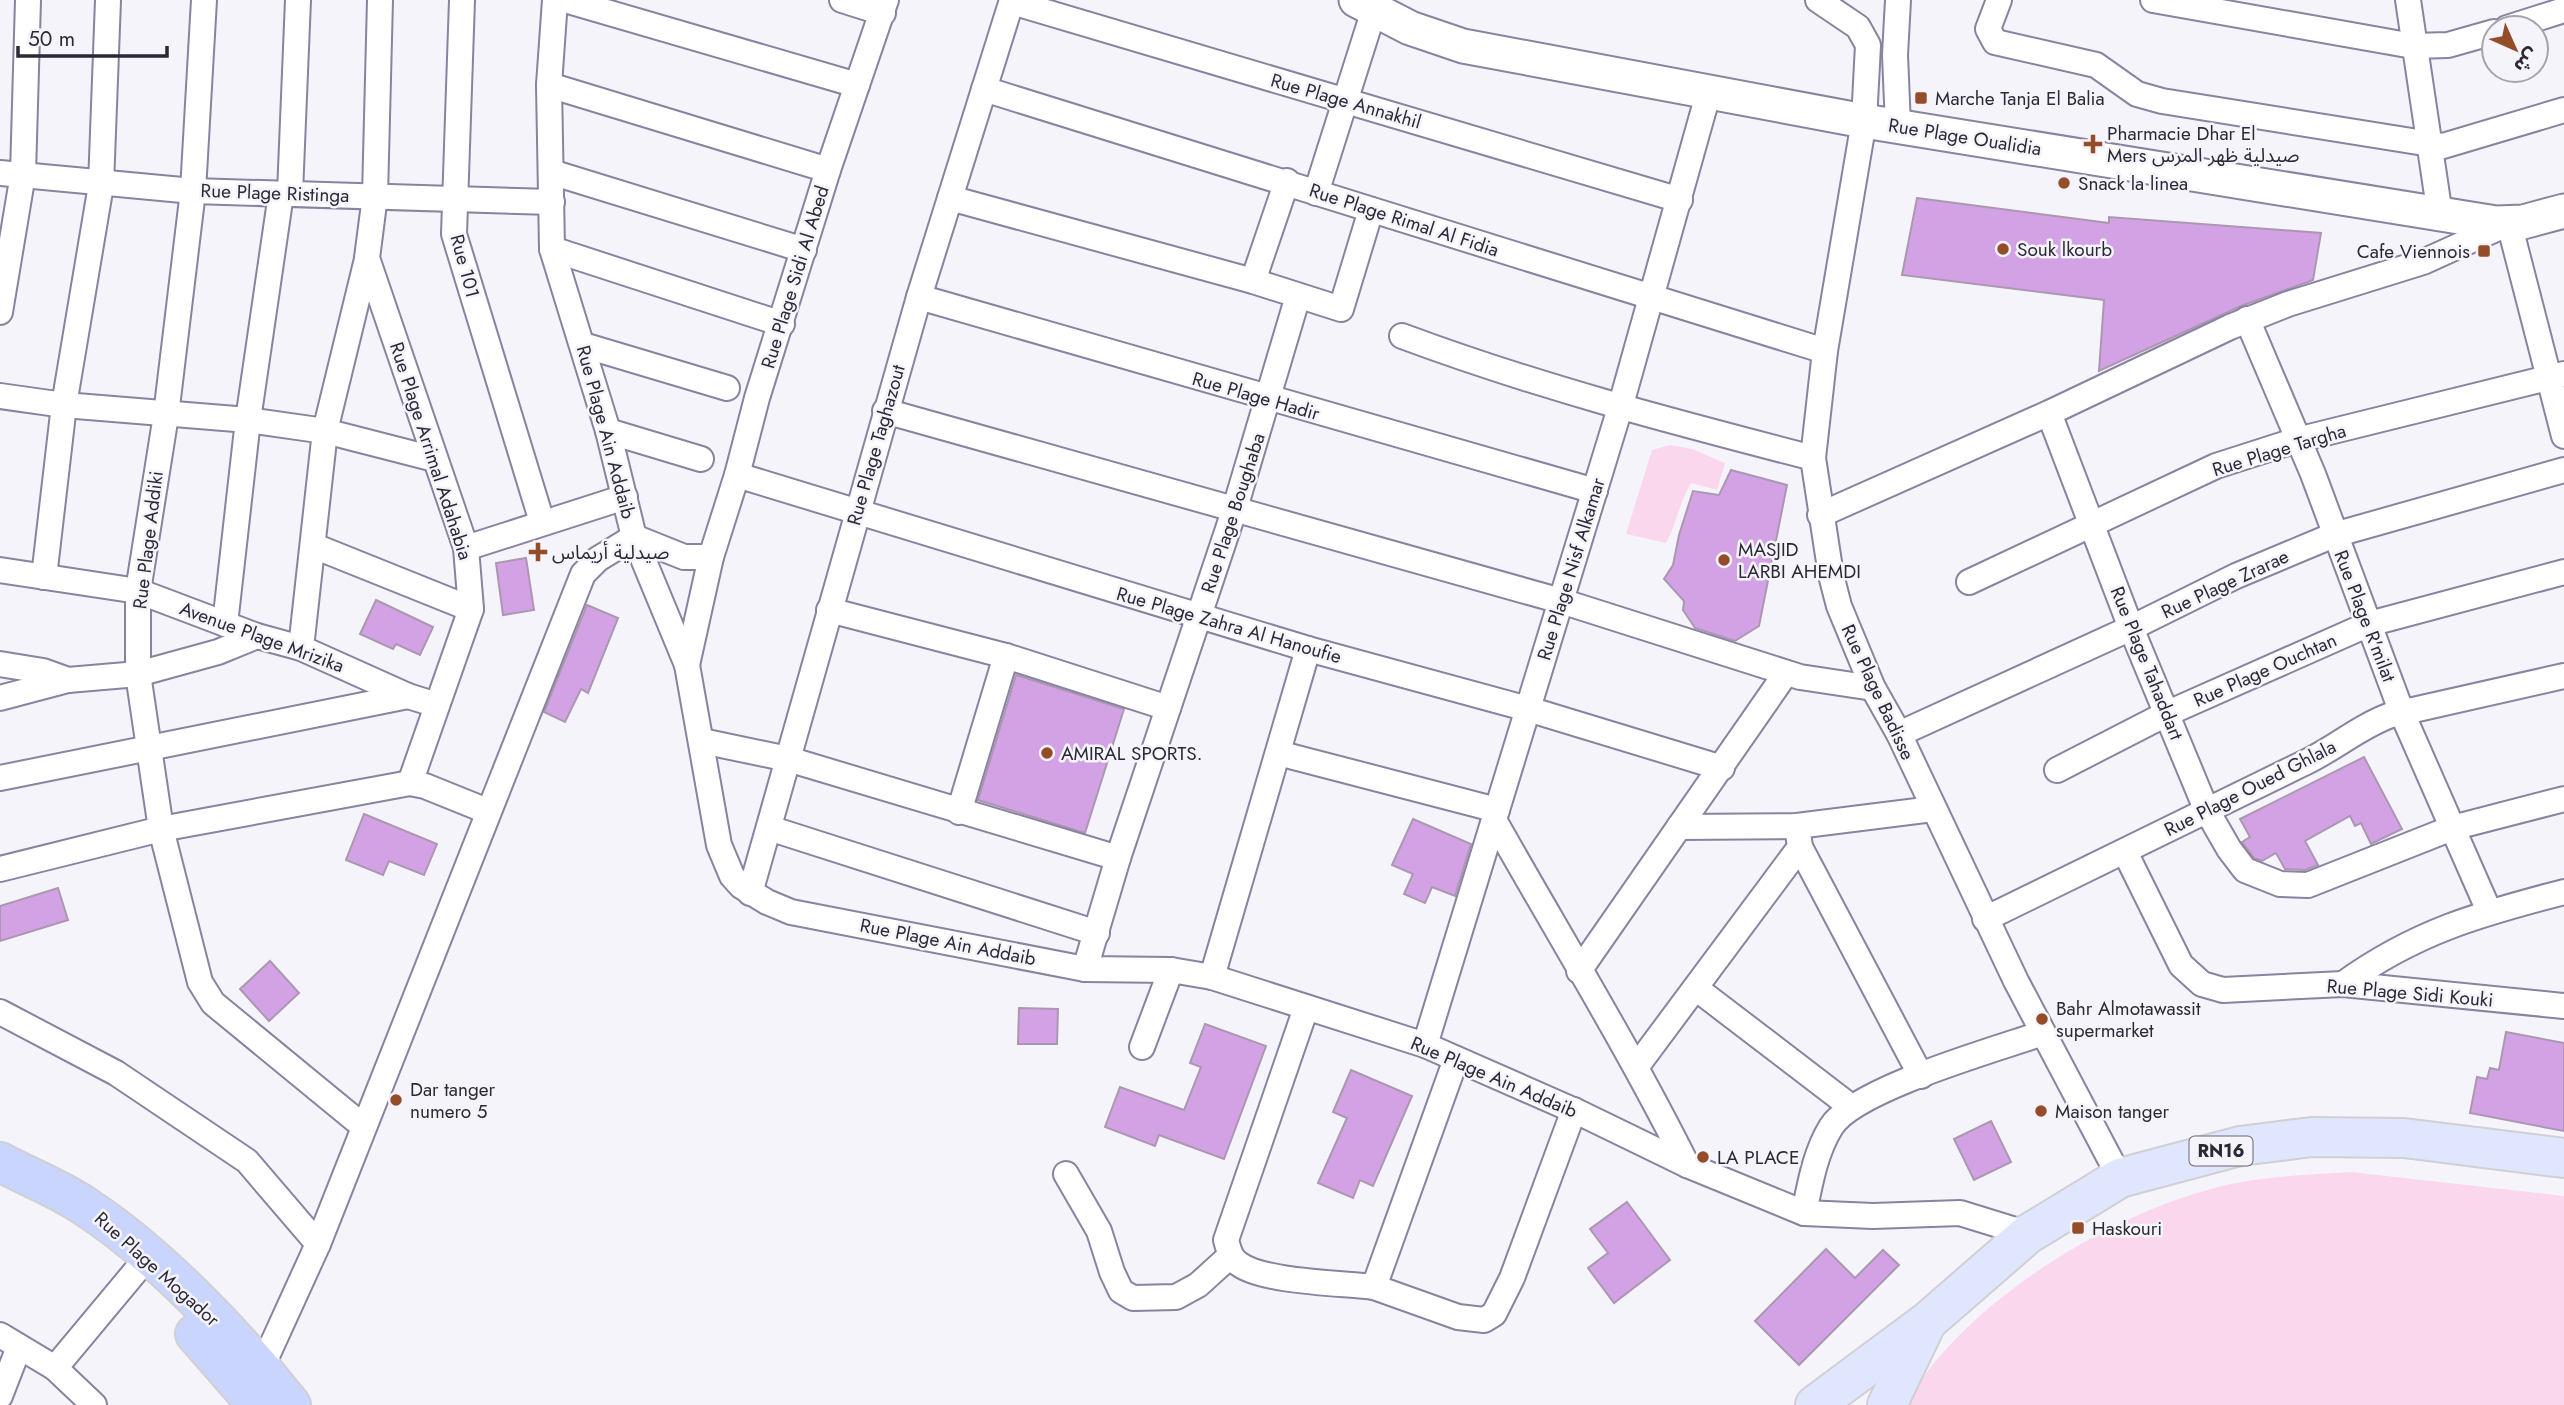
<svg xmlns="http://www.w3.org/2000/svg" width="2564" height="1405" font-family="Jost,'Noto Sans Arabic',sans-serif">
  <rect width="100%" height="100%" fill="#f6f4fb"/>
  <!-- green -->
  <g fill="#fbd7ee">
    <path d="M1670,445L1692,449L1725,463L1717,490L1691,483C1679,503 1677,523 1666,543L1626,534L1652,450Z"/>
    <path d="M2351,1172L2564,1196V1405H1905C1962,1304 2107,1215 2218,1187C2261,1176 2307,1175 2351,1172Z"/>
  </g>
  <!-- building -->
  <g fill="#d3a2e4" stroke="#ab97b2" stroke-width="2">
    <path d="M1917,198L2109,223V217L2321,233L2313,280L2241,306L2099,371L2104,300L1902,275Z"/>
    <path d="M1731,470L1787,485L1759,626L1735,641L1695,628L1683,610L1684,601L1664,579L1673,565L1679,535L1693,491L1719,495Z"/>
    <path d="M526,558L534,610L503,615L496,563Z"/>
    <path d="M376,600L433,627L420,655L396,644L393,649L360,634Z"/>
    <path d="M587,605L618,618L588,693L581,689L565,722L544,712Z"/>
    <path d="M1016,675L1124,709L1085,833L978,800Z"/>
    <path d="M2364,757L2402,829L2371,844L2361,823L2355,826L2350,816L2305,841L2318,865L2305,870L2285,869L2276,853L2262,861L2254,858L2242,842L2250,837L2240,819Z"/>
    <path d="M364,814L437,844L424,875L389,861L383,875L346,860Z"/>
    <path d="M1413,819L1471,844L1455,896L1432,887L1425,903L1404,894L1413,874L1392,865Z"/>
    <path d="M58,888L68,920L0,941V906Z"/>
    <path d="M270,961L299,993L269,1021L240,989Z"/>
    <path d="M1019,1008L1058,1009L1057,1044H1018Z"/>
    <path d="M1205,1024L1266,1046L1224,1159L1159,1135L1155,1146L1105,1127L1120,1087L1184,1110L1201,1067L1190,1063Z"/>
    <path d="M2506,1032L2564,1043V1131L2470,1113L2477,1077L2487,1079L2490,1068L2499,1070Z"/>
    <path d="M1351,1070L1412,1096L1373,1186L1360,1180L1353,1198L1318,1183L1347,1118L1333,1112Z"/>
    <path d="M1991,1121L2011,1162L1974,1180L1954,1139Z"/>
    <path d="M1627,1202L1670,1260L1614,1303L1588,1268L1608,1253L1590,1229Z"/>
    <path d="M1826,1249L1855,1278L1883,1250L1899,1265L1799,1365L1755,1321Z"/>
  </g>
  <g fill="none" stroke-linecap="round" stroke-linejoin="round">
    <defs>
      <g id="street">
        <path d="M204,0L193,191L166,415L138,591V674L161,829L200,982L213,1003L364,1127"/>
        <path d="M380,0L375,196L367,258L466,548L471,609L410,783"/>
        <path d="M462,0L454,234L542,522"/>
        <path d="M555,0L549,85L552,249L608,431L634,537L687,665L719,845L732,876L741,886L767,902L791,912L1085,969L1171,970L1212,977L1425,1045L1582,1114L1687,1165L1804,1213L1873,1216L1960,1213L2028,1234"/>
        <path d="M565,0L857,85"/>
        <path d="M842,0L883,13"/>
        <path d="M1818,0L1858,27L1868,45L1864,121L1825,351L1813,458L1831,575L1839,606L1873,688L1899,734L2016,981L2120,1178"/>
        <path d="M1999,0L1988,29L1995,42L2096,65L2137,94L2162,101L2443,146L2564,110"/>
        <path d="M2153,0L2413,46L2448,45L2494,32"/>
        <path d="M2408,0L2440,215"/>
        <path d="M1012,2L1680,200"/>
        <path d="M2507,28L2564,10"/>
        <path d="M549,85L828,170"/>
        <path d="M984,89L1825,351"/>
        <path d="M1898,126L1895,55L1898,0"/>
        <path d="M551,172L804,250"/>
        <path d="M0,173L193,191L552,202"/>
        <path d="M290,193L298,0"/>
        <path d="M1316,193L1374,10"/>
        <path d="M950,198L1253,281L1341,309L1371,210"/>
        <path d="M552,249L782,324"/>
        <path d="M1253,281L1287,181"/>
        <path d="M919,297L1595,491"/>
        <path d="M0,312L23,174L28,0"/>
        <path d="M2247,319L2313,474L2402,713L2489,911"/>
        <path d="M1402,336C1536,386 1674,422 1813,458"/>
        <path d="M583,345L727,388"/>
        <path d="M0,396L64,405L248,420L325,431L434,459"/>
        <path d="M885,411L1561,601L1800,677L1873,688"/>
        <path d="M2049,413L2131,628L2206,809L2229,849L2245,870L2280,884L2308,885L2452,828L2564,799"/>
        <path d="M608,431L701,459"/>
        <path d="M737,475L1308,649L1528,709L1722,768"/>
        <path d="M1820,515L2049,413L2230,327L2288,304L2423,262L2509,223L2564,436"/>
        <path d="M314,546L471,609"/>
        <path d="M466,548L625,497"/>
        <path d="M0,570L138,591L257,636L301,648L408,696L437,705"/>
        <path d="M44,577L64,405L101,185L108,0"/>
        <path d="M1969,582L2216,466L2297,440L2564,374"/>
        <path d="M829,610L1006,656L1168,708"/>
        <path d="M225,624L248,420L281,194"/>
        <path d="M301,648L325,431L367,259"/>
        <path d="M0,664L43,671L68,680"/>
        <path d="M687,665L711,557L737,475L757,398L828,170L886,0"/>
        <path d="M0,698L68,680L138,674L218,652L257,636"/>
        <path d="M1899,734L2131,628L2236,576L2334,535L2564,470"/>
        <path d="M702,741L788,759L1118,858"/>
        <path d="M1278,753L1497,810"/>
        <path d="M2057,770L2166,714L2369,624L2564,572"/>
        <path d="M0,778L408,696"/>
        <path d="M959,812L1006,656"/>
        <path d="M1494,820C1559,935 1628,1047 1687,1165"/>
        <path d="M1679,827L1797,826L1933,809"/>
        <path d="M769,828L1097,933"/>
        <path d="M1800,847L1921,1076"/>
        <path d="M2125,852L2181,965L2202,984L2223,990L2343,984L2564,1006"/>
        <path d="M0,869L161,829L410,783L425,786L487,811"/>
        <path d="M750,893L919,297L1012,0"/>
        <path d="M1985,919C2091,868 2196,815 2302,764C2333,750 2358,727 2391,715L2564,676"/>
        <path d="M1085,969L1118,858L1235,508L1298,296"/>
        <path d="M1579,971L1786,673"/>
        <path d="M1212,977L1308,649"/>
        <path d="M2343,984C2415,932 2479,914 2564,892"/>
        <path d="M1697,989L1850,1106"/>
        <path d="M1306,1008L1226,1240C1229,1250 1230,1258 1239,1264C1263,1282 1342,1283 1374,1287L1456,1059"/>
        <path d="M0,1012L116,1073L247,1161L318,1244"/>
        <path d="M1425,1045L1620,408L1709,91"/>
        <path d="M1142,1047L1171,970"/>
        <path d="M1637,1066L1800,847L1797,826"/>
        <path d="M1066,1174L1099,1231L1112,1272L1121,1291L1133,1298L1176,1297L1198,1285L1230,1256"/>
        <path d="M1804,1213C1810,1184 1815,1153 1831,1127C1854,1089 1997,1049 2043,1033"/>
        <path d="M1374,1287L1458,1317L1484,1320L1494,1314L1512,1278L1574,1110"/>
        <path d="M0,1335L55,1368L94,1405"/>
        <path d="M55,1368L135,1272"/>
        <path d="M256,1380L318,1244L583,574L598,559L634,537L684,557H711"/>
        <path d="M0,1396L19,1347"/>
      </g>
      <path id="secondary" d="M1356,0L1410,28L1463,46L1864,121L2496,223L2523,222L2564,211"/>
      <g id="primary">
        <path d="M1815,1405L1928,1321L2028,1234L2120,1178L2240,1146L2312,1137L2404,1138L2564,1158"/>
        <path d="M1887,1405L1924,1328"/>
      </g>
      <g id="highway">
        <path d="M0,1162C28,1177 60,1189 86,1207C158,1254 238,1338 291,1405"/>
        <path d="M195,1334L257,1405"/>
      </g>
    </defs>
    <!-- street casing -->
    <use href="#street" stroke="#8982a0" stroke-width="28"/>
    <!-- secondary casing -->
    <use href="#secondary" stroke="#8982a0" stroke-width="37"/>
    <!-- primary casing -->
    <use href="#primary" stroke="#d0d0d3" stroke-width="42"/>
    <!-- highway casing -->
    <use href="#highway" stroke="#d0d0d3" stroke-width="42"/>
    <!-- street -->
    <use href="#street" stroke="#fff" stroke-width="24"/>
    <!-- secondary -->
    <use href="#secondary" stroke="#fff" stroke-width="33"/>
    <!-- primary -->
    <use href="#primary" stroke="#dfe6fe" stroke-width="38"/>
    <!-- highway -->
    <use href="#highway" stroke="#c9d5fd" stroke-width="38"/>
  </g>
  <!-- markers -->
  <g fill="#944d28" stroke="#f6f4fb" stroke-width="2.5">
    <rect x="1914" y="91" width="14" height="14" rx="3.5"/>
    <path d="M2089.5 133.5h7v7h7v7h-7v7h-7v-7h-7v-7h7z"/>
    <circle cx="2064" cy="183" r="7"/>
    <circle cx="2003" cy="249" r="7"/>
    <rect x="2477" y="244" width="14" height="14" rx="3.5"/>
    <path d="M534.5 541.5h7v7h7v7h-7v7h-7v-7h-7v-7h7z"/>
    <circle cx="1724" cy="560" r="7"/>
    <circle cx="1047" cy="753" r="7"/>
    <circle cx="2042" cy="1019" r="7"/>
    <circle cx="396" cy="1100" r="7"/>
    <circle cx="2041" cy="1111" r="7"/>
    <circle cx="1703" cy="1157" r="7"/>
    <rect x="2071" y="1221" width="14" height="14" rx="3.5"/>
  </g>
  <g text-anchor="middle" dominant-baseline="central" stroke-width="5" stroke-linejoin="round" paint-order="stroke">
    <!-- shield labels -->
    <rect fill="#f6f4fb" stroke="#686670" stroke-width="2" x="2189.5" y="1136.5" width="63" height="29" rx="5"/>
    <g font-size="18" font-weight="bold" fill="#2b2935">
      <text x="2221" y="1151">RN16</text>
    </g>
    <!-- poi labels -->
    <g font-size="19" fill="#2b2935" stroke="#f6f4fb" text-anchor="start">
      <text x="1935" y="98">Marche Tanja El Balia</text>
      <text x="2107" y="133">Pharmacie Dhar El<tspan x="2107" dy="22">Mers صيدلية ظهر المرس</tspan></text>
      <text x="2078" y="183">Snack la linea</text>
      <text x="2017" y="249">Souk lkourb</text>
      <text x="2470" y="251" text-anchor="end">Cafe Viennois</text>
      <text x="1738" y="549">MASJID<tspan x="1738" dy="22">LARBI AHEMDI</tspan></text>
      <text x="552" y="552">صيدلية أريماس</text>
      <text x="1061" y="753">AMIRAL SPORTS.</text>
      <text x="2056" y="1008">Bahr Almotawassit<tspan x="2056" dy="22">supermarket</tspan></text>
      <text x="410" y="1089">Dar tanger<tspan x="410" dy="22">numero 5</tspan></text>
      <text x="2055" y="1111">Maison tanger</text>
      <text x="1717" y="1157">LA PLACE</text>
      <text x="2092" y="1228">Haskouri</text>
    </g>
    <!-- street labels -->
    <g font-size="19" fill="#2b2935" stroke="#f6f4fb">
      <text transform="translate(1346 101) rotate(16)">Rue Plage Annakhil</text>
      <text transform="translate(1965 137) rotate(9)">Rue Plage Oualidia</text>
      <text transform="translate(275 193) rotate(2)">Rue Plage Ristinga</text>
      <text transform="translate(1404 220) rotate(18)">Rue Plage Rimal Al Fidia</text>
      <text transform="translate(465 266) rotate(75)">Rue 101</text>
      <text transform="translate(795 277) rotate(-73)">Rue Plage Sidi Al Abed</text>
      <text transform="translate(1256 396) rotate(16)">Rue Plage Hadir</text>
      <text transform="translate(606 432) rotate(75)">Rue Plage Ain Addaib</text>
      <text transform="translate(876 445) rotate(-74)">Rue Plage Taghazout</text>
      <text transform="translate(2279 450) rotate(-17)">Rue Plage Targha</text>
      <text transform="translate(431 451) rotate(72)">Rue Plage Arrimal Adahabia</text>
      <text transform="translate(1233 513) rotate(-72)">Rue Plage Boughaba</text>
      <text transform="translate(148 540) rotate(-83)">Rue Plage Addiki</text>
      <text transform="translate(1571 569) rotate(-73)">Rue Plage Nisf Alkamar</text>
      <text transform="translate(2225 584) rotate(-25)">Rue Plage Zrarae</text>
      <text transform="translate(2365 616) rotate(69)">Rue Plage R'milat</text>
      <text transform="translate(1229 625) rotate(16)">Rue Plage Zahra Al Hanoufie</text>
      <text transform="translate(262 637) rotate(20)">Avenue Plage Mrizika</text>
      <text transform="translate(2147 663) rotate(68)">Rue Plage Tahaddart</text>
      <text transform="translate(2265 670) rotate(-24)">Rue Plage Ouchtan</text>
      <text transform="translate(1878 692) rotate(65)">Rue Plage Badisse</text>
      <text transform="translate(2250 788) rotate(-27)">Rue Plage Oued Ghlala</text>
      <text transform="translate(948 942) rotate(11)">Rue Plage Ain Addaib</text>
      <text transform="translate(2410 993) rotate(5)">Rue Plage Sidi Kouki</text>
      <text transform="translate(1494 1077) rotate(23)">Rue Plage Ain Addaib</text>
      <text transform="translate(157 1269) rotate(42)">Rue Plage Mogador</text>
    </g>
  </g>
  <!-- north arrow -->
  <g transform="translate(2515 49) rotate(135)"><circle r="33" fill="#f6f4fb" stroke="#a5a3ac" stroke-width="2"/>
  <path d="M0-5L12 26L0 18L-12 26Z" fill="#944d28"/>
  <text y="-10" font-size="19" font-weight="bold" text-anchor="middle" fill="#2b2935">ش</text>
  </g>
  <!-- scale -->
  <path d="M18 46v10h149v-10" fill="none" stroke="#2b2935" stroke-width="3.5"/>
  <text x="28" y="46" font-size="21" fill="#2b2935" stroke="#f6f4fb" stroke-width="5" paint-order="stroke">50 m</text>
</svg>
